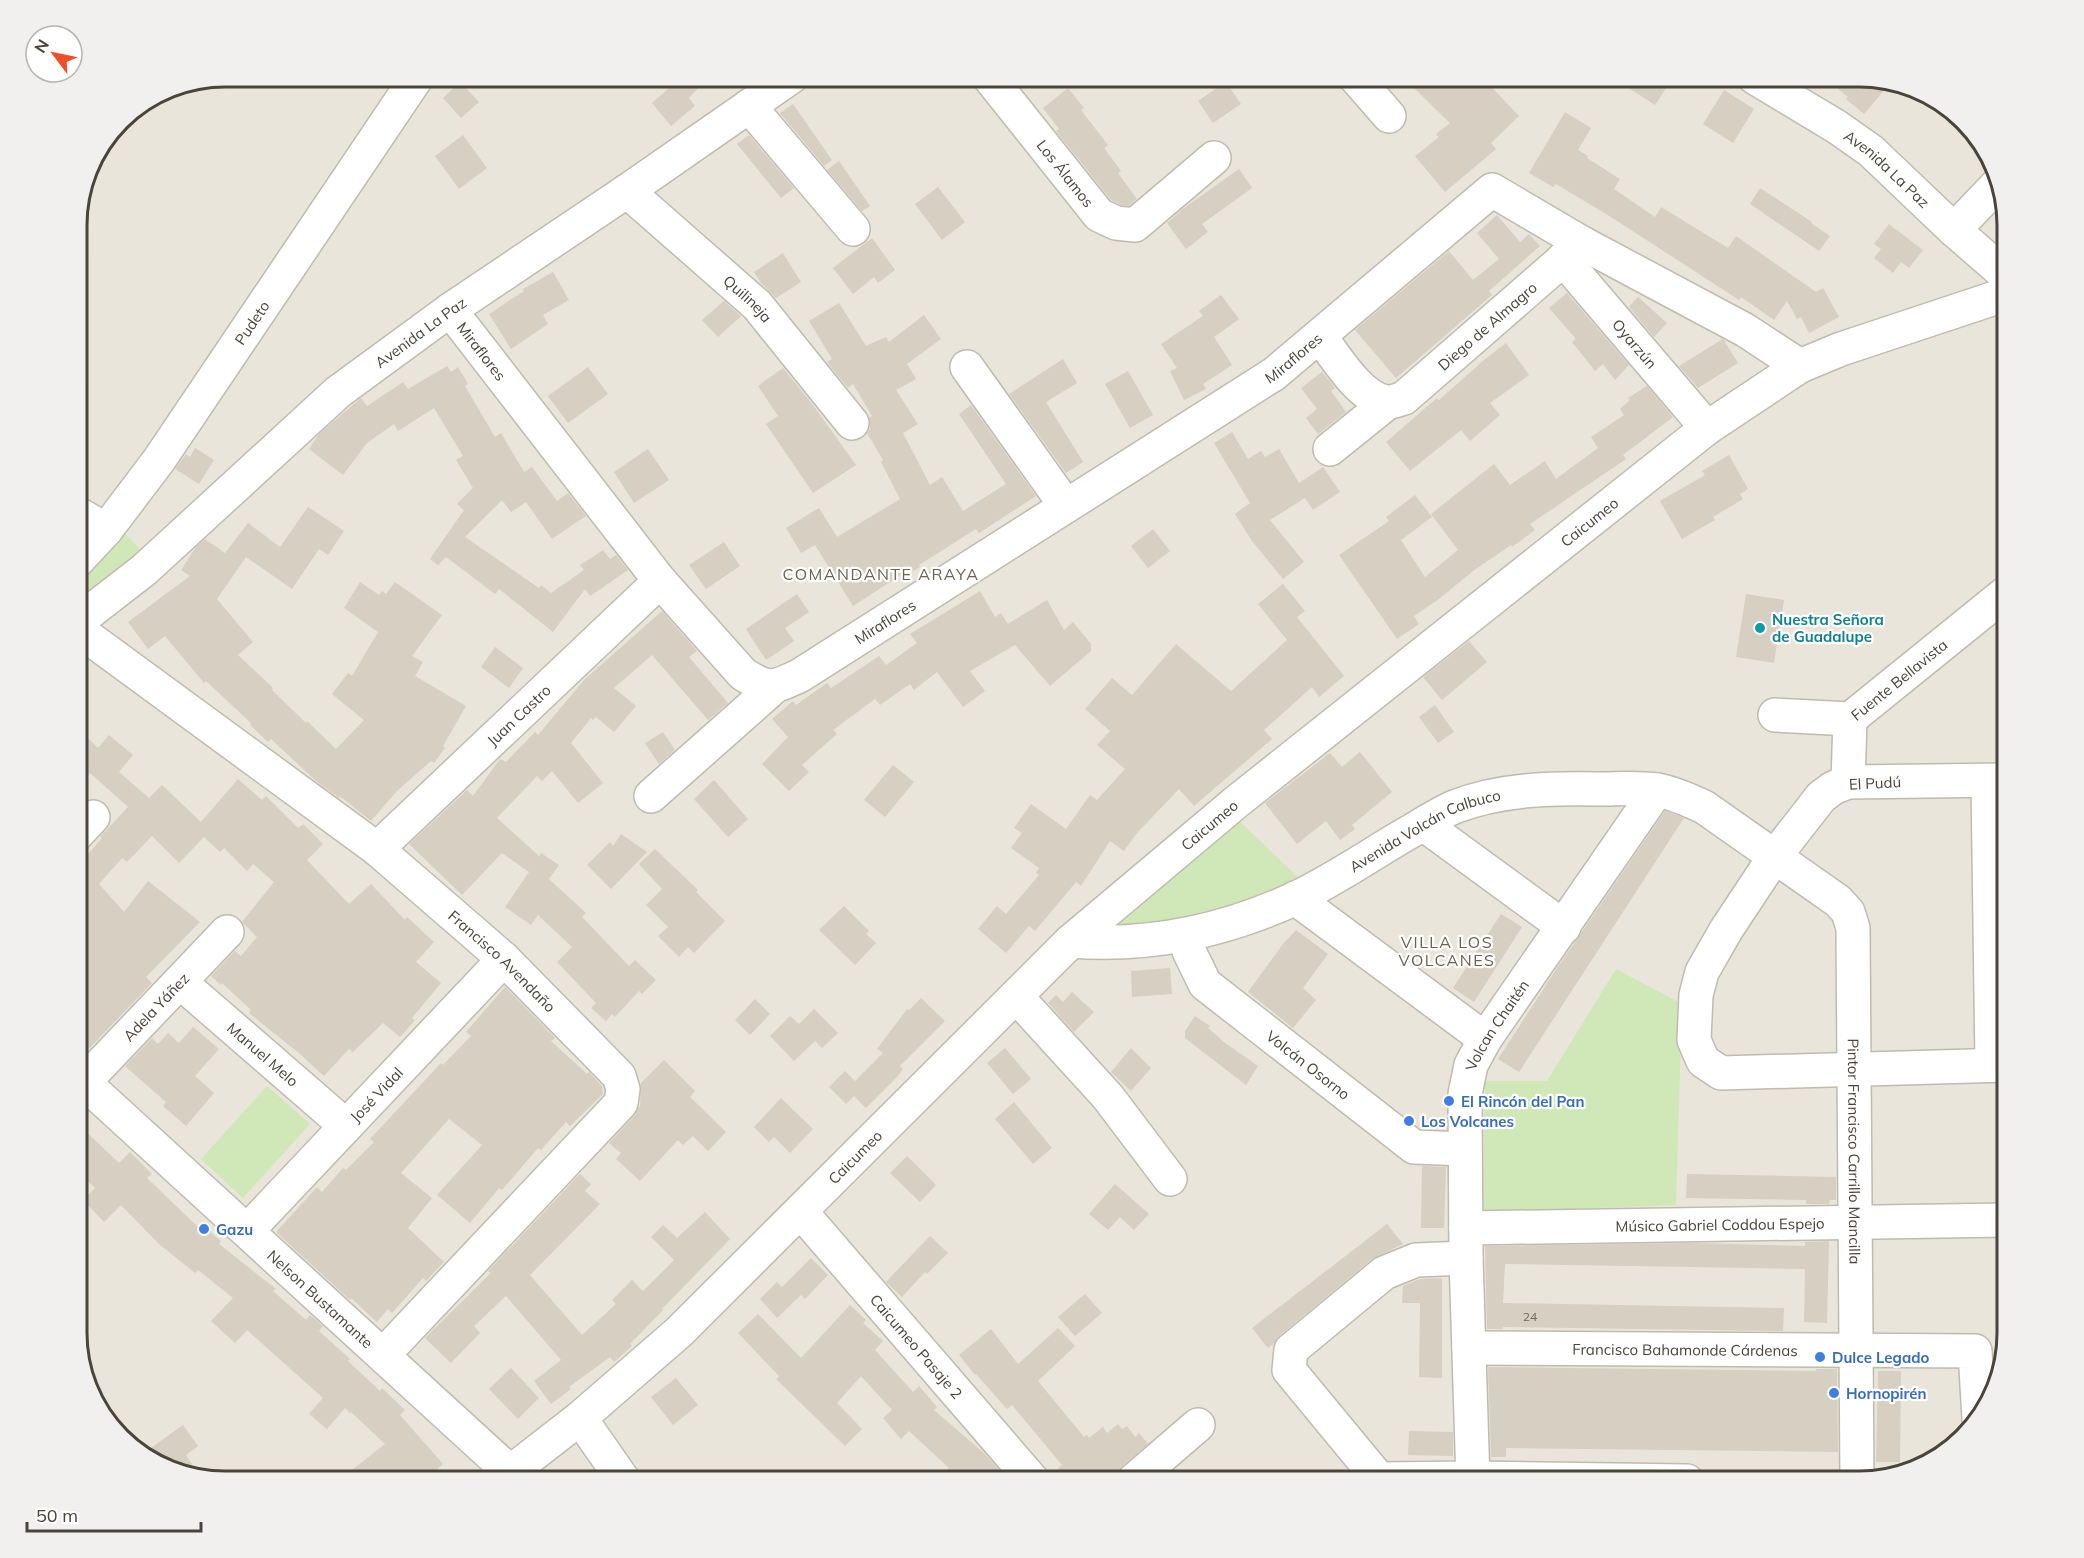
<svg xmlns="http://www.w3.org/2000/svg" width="2084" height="1558" font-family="Mulish,sans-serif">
  <rect width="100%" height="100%" fill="#f5f3ec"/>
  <!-- residential -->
  <path fill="#e9e5da" d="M225,77H1859L1907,85L1950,107L1992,160L2007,225V1333L1999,1381L1977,1424L1924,1466L1859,1481H225L177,1473L134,1451L92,1399L77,1342V215L92,159L127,114L169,88Z"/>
  <!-- green -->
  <g fill="#d0e7b7">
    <path d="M117,525L148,558L77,616V567Z"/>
    <path d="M1234,816L1303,882L1184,926L1094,931Z"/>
    <path d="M1616,969L1682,1004L1676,1205L1483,1212L1485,1081H1547Z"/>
    <path d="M267,1086L310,1124L243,1198L201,1159Z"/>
  </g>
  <!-- building -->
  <g fill="#d6cfc2">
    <path d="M683,76H709L689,98L695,106L671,126L652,103Z"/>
    <path d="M1423,76H1481L1519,116L1491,143L1496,149L1445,192L1415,156L1439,137L1436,134L1450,123L1413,87Z"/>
    <path d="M1610,76H1674L1655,105Z"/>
    <path d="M1822,76H1859L1877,79L1886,88L1864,114L1846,99L1848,97Z"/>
    <path d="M460,82L479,102L461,118L443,98Z"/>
    <path d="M1226,82L1241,104L1213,123L1198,101Z"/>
    <path d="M1068,88L1084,108L1081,110L1108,145L1104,148L1121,171L1118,173L1137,199L1129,206L1121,205L1111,200L1056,131L1059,129L1043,108Z"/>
    <path d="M1724,90L1754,109L1733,143L1703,124Z"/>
    <path d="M793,104L832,160L824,166L780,113Z"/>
    <path d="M1565,112L1591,128L1578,150L1588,156L1587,158L1620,179L1614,189L1655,217L1661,207L1728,248L1736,236L1816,292L1823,288L1839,317L1809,333L1801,317L1797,319L1787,301L1774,320L1741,297L1739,300L1611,217L1556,184L1553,187L1529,173Z"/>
    <path d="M463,135L487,168L459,189L435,156Z"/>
    <path d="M749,135L794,188L781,198L737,144Z"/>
    <path d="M839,161L870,206L862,211L827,170Z"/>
    <path d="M1239,169L1252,188L1202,224L1208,232L1186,249L1167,223L1184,208Z"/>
    <path d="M938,187L965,222L942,240L915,204Z"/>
    <path d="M1760,188L1812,222L1811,223L1830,236L1819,251L1750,204Z"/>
    <path d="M1497,215L1520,242L1529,234L1540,246L1489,291L1492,295L1396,378L1355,330L1449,251L1473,280L1499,259L1477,233Z"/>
    <path d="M1889,224L1923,250L1909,268L1901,262L1893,273L1874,258L1881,249L1874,244Z"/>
    <path d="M872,238L895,270L878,283L874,277L853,294L833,268Z"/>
    <path d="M783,253L801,282L776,298L761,283L754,272Z"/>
    <path d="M553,272L569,300L543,315L548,324L511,349L489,314L524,291L523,289Z"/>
    <path d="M1567,293L1629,365L1615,380L1603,364L1595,371L1572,342L1576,339L1549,308Z"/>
    <path d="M1221,295L1239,319L1214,337L1232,365L1203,384L1206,389L1184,400L1170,371L1177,368L1161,344L1203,316L1199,311Z"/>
    <path d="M1638,297L1667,323L1654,337L1629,307Z"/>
    <path d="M724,301L741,316L718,337L702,320Z"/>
    <path d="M839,303L866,346L886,337L889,342L924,315L941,339L907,364L916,379L896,390L918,424L903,433L930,485L942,477L963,511L1006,484L959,414L971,405L1036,496L979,533L976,529L919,565L920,567L903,577L901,575L853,606L815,545L801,553L786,528L819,508L837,537L900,499L881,462L883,460L867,433L870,429L869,418L872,416L853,384L848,388L827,362L832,359L809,321Z"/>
    <path d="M1723,339L1738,363L1698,388L1679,366Z"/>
    <path d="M1506,343L1529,375L1490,403L1500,415L1470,441L1461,430L1410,471L1386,442L1437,398L1439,400L1484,360Z"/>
    <path d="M1063,359L1077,383L1046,402L1083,462L1066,473L1009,394Z"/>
    <path d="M447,366L451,372L458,367L468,384L465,386L495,437L501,433L524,472L532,467L557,501L568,493L586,516L552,539L526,502L511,512L502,500L465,537L539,588L541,585L551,593L584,570L580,565L603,550L610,559L616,555L628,570L590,596L585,589L553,632L499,589L495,594L446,557L438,565L430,559L464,510L457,504L473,488L456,460L463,456L434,408L398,431L394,424L367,443L343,475L309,449L319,434L361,398L367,406L403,382L408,389Z"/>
    <path d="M588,367L608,394L568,423L548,396Z"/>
    <path d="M783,368L813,405L856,465L813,493L766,424L778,416L758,386Z"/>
    <path d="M1128,371L1153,415L1130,428L1105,384Z"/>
    <path d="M1322,372L1335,388L1331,391L1346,412L1318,434L1306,418L1317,409L1301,388Z"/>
    <path d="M1647,386L1673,417L1623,455L1626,459L1530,524L1535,530L1512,547L1511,545L1473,571L1439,599L1414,616L1419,624L1397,639L1339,555L1389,521L1386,517L1415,495L1432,517L1401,540L1425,577L1458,550L1431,514L1494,464L1510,485L1545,461L1556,479L1598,448L1591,437L1624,415L1620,409L1630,400L1628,398Z"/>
    <path d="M1232,432L1248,459L1261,451L1265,457L1279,449L1299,483L1323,467L1340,492L1313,510L1305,498L1270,520L1304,562L1283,579L1252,541L1235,514L1250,503L1214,443Z"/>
    <path d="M195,448L214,460L199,484L175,469L186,454L190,457Z"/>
    <path d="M648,449L669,480L634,503L614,472Z"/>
    <path d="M1729,455L1748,489L1740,494L1743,499L1713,517L1715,520L1682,539L1660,501L1705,475L1702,471Z"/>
    <path d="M308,507L344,531L328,555L319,549L292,589L246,557L217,599L253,642L238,655L273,688L272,690L306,723L307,721L336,749L364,720L332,694L348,673L352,676L378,632L344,608L360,582L379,595L382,591L386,594L395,582L442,615L412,656L423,662L415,676L466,706L443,746L445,748L434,763L431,761L397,791L371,821L341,797L339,798L316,781L271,739L268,742L250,725L251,723L206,681L204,683L165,636L148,649L128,622L190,576L181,570L196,547L205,539L225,553L248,523L280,547Z"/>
    <path d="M1153,529L1170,551L1148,568L1131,546Z"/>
    <path d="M724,542L740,566L706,589L689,565Z"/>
    <path d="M1283,584L1305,611L1297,617L1344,676L1319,697L1312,687L1264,730L1272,739L1194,806L1179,789L1137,833L1124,851L1110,841L1081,886L1076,882L1035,931L1029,926L1006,953L978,929L997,906L1006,914L1039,875L1036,873L1039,868L1011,848L1022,833L1014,828L1031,804L1066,829L1090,795L1097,800L1125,769L1097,745L1110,731L1085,709L1112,678L1132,695L1176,644L1231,691L1287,640L1258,604Z"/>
    <path d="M980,591L995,617L1001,613L1008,624L1047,600L1064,630L1073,622L1091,644V651L1050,686L1015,645L970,671L985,691L963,707L937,672L914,690L910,684L880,705L875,699L833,730L837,734L802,765L809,772L789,791L762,764L788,737L772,719L793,701L796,705L827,683L831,688L879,656L886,665L917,643L910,634Z"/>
    <path d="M797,594L809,612L785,628L794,641L766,660L746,629Z"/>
    <path d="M1746,594L1784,600L1774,663L1736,657Z"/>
    <path d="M662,611L697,651L689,657L728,703L708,720L652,655L614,688L636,706L614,732L596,717L593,720L591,718L571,743L603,783L578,803L552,771L542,781L537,776L497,818L539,856L541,853L559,865L549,879L586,913L582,917L629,966L635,960L656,980L642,994L639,991L615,1017L612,1014L606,1021L591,1008L596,1003L557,962L572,947L538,915L531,925L505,907L529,872L502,853L462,895L409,844L467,790L473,796L500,759L506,762L535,732L538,735L584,680Z"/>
    <path d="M1469,641L1487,662L1442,700L1423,677Z"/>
    <path d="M495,647L523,668L509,688L481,667Z"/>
    <path d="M1435,705L1454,732L1438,743L1419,717Z"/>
    <path d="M77,727L98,748L109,735L133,755L119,772L149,798L162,785L201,822L238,779L262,800L266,796L298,828L303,824L323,844L307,860L349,904L371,884L405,920L407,917L434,942L416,962L441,983L412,1018L415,1020L400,1037L383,1023L353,1052L349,1049L324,1076L300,1054L249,1013L251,1010L222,983L221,985L211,976L235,951L241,956L257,937L242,922L274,882L253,864L247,871L224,848L220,852L204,837L179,863L152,836L127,862L122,858L99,884L124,912L148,881L200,922L146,977L152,983L80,1058H77V867L102,838L100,837L128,807L90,773L77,788Z"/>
    <path d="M663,732L675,750L659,764L645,743Z"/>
    <path d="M1360,752L1392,792L1352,825L1355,829L1340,840L1326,821L1297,844L1265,803L1330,753L1342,767Z"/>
    <path d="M893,765L914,782L885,817L864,800Z"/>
    <path d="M714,780L748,819L728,837L694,799Z"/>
    <path d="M1665,811L1684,818L1519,1072L1498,1059L1557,968Z"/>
    <path d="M621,834L647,852L611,889L587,865L610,842L613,846Z"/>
    <path d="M655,849L698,890L696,892L725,921L694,953L688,947L679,957L658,936L668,927L646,905L662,889L639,864Z"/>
    <path d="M844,906L869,931L866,934L876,943L855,965L819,930Z"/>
    <path d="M1501,914L1522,927L1474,1002L1453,988Z"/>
    <path d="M1296,930L1328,954L1303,988L1316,1000L1293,1028L1248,992L1283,944Z"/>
    <path d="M1170,968L1172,994L1132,997L1131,971Z"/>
    <path d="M505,987L555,1038L551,1041L587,1074L589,1072L602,1086L603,1094L570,1126L566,1122L541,1150L538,1148L502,1190L499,1188L470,1223L437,1195L482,1145L449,1119L401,1173L432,1198L408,1228L444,1262L426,1281L423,1278L392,1313L388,1309L377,1322L351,1298L350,1300L277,1233V1231L317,1187L322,1192L343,1168L346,1170L374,1142L370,1139L441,1063L443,1065L471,1036L466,1032Z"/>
    <path d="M1072,992L1094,1012L1074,1032L1048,1003L1056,995L1063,1002Z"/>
    <path d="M921,998L945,1021L900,1066L903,1069L896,1078L866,1108L854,1096L846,1104L829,1087L845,1071L855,1081L883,1053L877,1049L907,1009L909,1010Z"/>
    <path d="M755,999L770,1014L750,1035L735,1020Z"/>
    <path d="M814,1009L838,1033L822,1048L815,1041L794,1061L770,1036L790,1016L799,1024Z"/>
    <path d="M1195,1016L1210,1026L1208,1028L1224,1042L1258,1066L1246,1085L1185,1038V1031Z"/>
    <path d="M193,1027L219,1049L195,1076L214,1093L186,1126L163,1106L166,1102L125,1066L152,1038L158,1044L168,1033L179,1043Z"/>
    <path d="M1005,1048L1031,1079L1013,1094L987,1063Z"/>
    <path d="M1131,1048L1151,1068L1131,1091L1111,1072Z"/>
    <path d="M664,1060L695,1091L690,1097L726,1132L708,1151L693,1136L683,1145L678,1140L640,1181L616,1159L621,1153L609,1143L635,1115L640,1106L641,1083Z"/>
    <path d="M781,1098L813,1129L790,1153L774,1137L769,1142L754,1127Z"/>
    <path d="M1014,1102L1052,1148L1033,1164L995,1119Z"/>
    <path d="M77,1123L119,1163L130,1152L152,1174L147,1178L200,1229L203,1226L221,1241L219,1244L276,1289L273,1291L306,1320L310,1315L323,1326L319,1331L350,1359L348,1361L380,1391L382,1388L405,1410L400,1415L443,1464L424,1481H338L385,1444L351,1412L350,1413L345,1408L327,1429L309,1414L323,1398L247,1330L235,1343L211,1321L233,1298L198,1270L195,1273L159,1244L121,1205L104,1222L83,1200L95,1188L77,1171Z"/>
    <path d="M907,1156L936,1185L920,1202L890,1173Z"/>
    <path d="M1422,1166L1446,1167L1444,1228H1421Z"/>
    <path d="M580,1174L591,1184L585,1191L600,1204L530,1275L582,1335L616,1304L612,1300L632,1280L643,1291L674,1260L651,1237L663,1225L677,1238L705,1212L730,1239L662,1309L663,1310L630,1344L632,1346L614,1362L610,1357L569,1387L571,1389L551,1404L534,1381L561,1360L506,1296L474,1326L480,1333L451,1363L425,1338L491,1273L488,1271Z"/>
    <path d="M1687,1174L1836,1177V1200H1830L1829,1204H1806V1200L1686,1198Z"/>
    <path d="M1115,1184L1149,1214L1134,1230L1120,1217L1108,1230L1089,1214Z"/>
    <path d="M1387,1224L1403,1244L1372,1259L1279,1336L1276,1342L1268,1348L1252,1328Z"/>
    <path d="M930,1236L948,1253L927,1274L925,1272L902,1297L886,1282Z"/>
    <path d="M1829,1241L1827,1323L1804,1322L1805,1269L1505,1264L1503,1303L1784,1308L1783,1331L1503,1327V1329H1487L1485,1246L1688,1243L1805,1246V1242Z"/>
    <path d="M811,1258L828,1275L805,1299L801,1295L777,1318L760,1299L777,1282L782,1287Z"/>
    <path d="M1442,1278V1378L1419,1377L1420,1303H1402L1403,1286L1420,1279Z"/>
    <path d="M1085,1294L1102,1313L1075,1336L1058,1317Z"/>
    <path d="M850,1305L866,1320L863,1323L883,1341L875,1350L913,1392L919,1386L937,1407L934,1410L985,1454L1009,1481H955L945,1472L949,1468L909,1431L901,1439L883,1418L892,1410L861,1376L837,1403L862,1429L845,1446L776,1379L779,1376L738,1333L758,1314L801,1358Z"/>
    <path d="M1058,1328L1075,1346L1038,1381L1084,1437L1087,1435L1089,1438L1103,1427L1107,1433L1118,1424L1122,1429L1127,1426L1135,1437L1139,1433L1148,1444L1121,1467L1115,1478L1110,1481H1069L1058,1468L1062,1465L1012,1405L1007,1409L976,1374L975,1375L959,1355L991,1329L1018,1364Z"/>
    <path d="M1488,1367L1816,1371V1369H1837L1838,1452L1506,1448V1457H1491Z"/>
    <path d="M511,1368L539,1398L518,1419L489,1389Z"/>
    <path d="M1878,1371H1901L1900,1462H1876Z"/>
    <path d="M676,1378L698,1405L673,1425L651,1397Z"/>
    <path d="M183,1425L198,1446L186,1455L192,1464L179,1474L164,1466L151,1448Z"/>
    <path d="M1409,1431L1453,1432V1456L1408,1455Z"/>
  </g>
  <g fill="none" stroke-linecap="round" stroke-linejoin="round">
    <defs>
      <g id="minor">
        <path id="s1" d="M989,77L1099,215L1116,223L1135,225L1214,158"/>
        <path d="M1355,77L1389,116"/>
        <path id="s2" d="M1754,77L1837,127L1871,151L1954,230L2007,276"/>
        <path d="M749,106L853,229"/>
        <path id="s3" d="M627,191L757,305L852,423"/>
        <path d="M1954,230L1998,184"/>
        <path id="s4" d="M1563,259L1707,428"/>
        <path id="s5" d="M450,310L660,581L743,674C770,691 772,688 799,676L1274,374L1492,190L1582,243L1745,330L1800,366"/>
        <path id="s6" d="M1320,336C1335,356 1359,397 1386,402C1391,403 1398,400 1404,398L1582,243"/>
        <path d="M967,367L1066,506"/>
        <path d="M1330,449L1387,403"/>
        <path d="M77,513L106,530"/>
        <path id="s7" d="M77,561L106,530L159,460L417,77"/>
        <path id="s8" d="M77,622L144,570L338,392L450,310L627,191L791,77"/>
        <path id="s9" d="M77,629L377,849L504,959L619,1076L623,1089L621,1103L383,1355"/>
        <path id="s10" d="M1775,715L1850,719L2007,592"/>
        <path d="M2007,780L1848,782L1833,788L1821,797L1800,824L1775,856L1726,930L1702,972L1696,995L1694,1040L1703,1061L1721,1073L2007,1065"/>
        <path d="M1988,781L1992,1065"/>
        <path d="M1848,782L1850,719"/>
        <path d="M651,796L774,687"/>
        <path d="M1423,824L1564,927"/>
        <path d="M77,834L93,817"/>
        <path id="s11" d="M377,849L660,581"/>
        <path d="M1295,898L1485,1039"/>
        <path id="s12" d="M1186,935L1189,951L1205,984L1414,1147L1464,1149"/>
        <path id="s13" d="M1071,941C1149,947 1225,931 1296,898C1334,880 1370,855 1406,834C1422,825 1438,814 1454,807C1500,789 1550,788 1598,789C1617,789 1638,787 1657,790C1673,793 1689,800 1704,807L1838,901L1848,912L1853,928L1857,1481"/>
        <path id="s14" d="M180,982L346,1126"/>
        <path d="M1016,996L1108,1097L1170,1179"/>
        <path id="s15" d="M77,1076L510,1472"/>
        <path id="s16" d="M84,1082L227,932"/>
        <path id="s17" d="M801,1212L1033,1481"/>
        <path id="s18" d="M1466,1228L2007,1220"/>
        <path id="s19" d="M247,1231L504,959"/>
        <path d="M1466,1258L1416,1260L1384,1273L1291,1350L1289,1370L1379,1479L1473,1478L1687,1481"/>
        <path id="s20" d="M1469,1348L1975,1351L1979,1419"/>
        <path d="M580,1418L624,1481"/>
        <path id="s21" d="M499,1481L580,1418L679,1332L1071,941L1235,803L1707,428L1800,366L1841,349L2007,294"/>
        <path d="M1133,1481L1198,1425"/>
        <path id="s22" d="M1473,1481L1466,1258L1465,1094L1471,1065L1485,1039L1657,790"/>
      </g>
    </defs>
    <!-- minor casing -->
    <use href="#minor" stroke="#c1bbaf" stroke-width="36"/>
    <!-- minor -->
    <use href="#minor" stroke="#fff" stroke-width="33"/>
  </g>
  <!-- markers -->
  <circle fill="#0f9aa8" stroke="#fff" stroke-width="2" cx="1760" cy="628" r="6"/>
  <g fill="#3f7fe0" stroke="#fff" stroke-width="2">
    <circle cx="1449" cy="1101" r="6"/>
    <circle cx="1409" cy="1121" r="6"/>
    <circle cx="204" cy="1229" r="6"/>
    <circle cx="1820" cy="1357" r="6"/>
    <circle cx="1834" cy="1393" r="6"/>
  </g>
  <g text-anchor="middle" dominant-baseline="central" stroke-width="4.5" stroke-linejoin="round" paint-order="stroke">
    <!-- number labels -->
    <g font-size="12" fill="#6d675c">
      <text x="1530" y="1316">24</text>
    </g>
    <!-- street labels -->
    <g font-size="15" fill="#4a443a" stroke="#fff">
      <text stroke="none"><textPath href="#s2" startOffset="162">Avenida La Paz</textPath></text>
      <text stroke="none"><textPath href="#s1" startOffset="123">Los Álamos</textPath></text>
      <text stroke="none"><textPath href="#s3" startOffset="162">Quilineja</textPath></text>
      <text stroke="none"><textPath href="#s7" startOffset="296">Pudeto</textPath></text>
      <text stroke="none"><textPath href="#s6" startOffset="224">Diego de Almagro</textPath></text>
      <text stroke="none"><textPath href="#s8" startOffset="450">Avenida La Paz</textPath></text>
      <text stroke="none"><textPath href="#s4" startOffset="111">Oyarzún</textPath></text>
      <text stroke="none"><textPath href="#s5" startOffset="52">Miraflores</textPath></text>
      <text stroke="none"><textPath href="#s5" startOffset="1116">Miraflores</textPath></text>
      <text stroke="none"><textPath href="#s21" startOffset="1454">Caicumeo</textPath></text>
      <text stroke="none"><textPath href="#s5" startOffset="630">Miraflores</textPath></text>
      <text stroke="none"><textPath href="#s10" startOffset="138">Fuente Bellavista</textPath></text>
      <text stroke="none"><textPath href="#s11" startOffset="195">Juan Castro</textPath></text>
      <text transform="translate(1875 783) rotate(-3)">El Pudú</text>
      <text stroke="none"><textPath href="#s21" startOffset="968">Caicumeo</textPath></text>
      <text stroke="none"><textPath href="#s13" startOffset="378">Avenida Volcán Calbuco</textPath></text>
      <text stroke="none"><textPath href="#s9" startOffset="540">Francisco Avendaño</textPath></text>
      <text stroke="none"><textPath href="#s16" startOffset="104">Adela Yáñez</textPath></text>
      <text stroke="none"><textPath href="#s22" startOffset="464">Volcan Chaitén</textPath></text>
      <text stroke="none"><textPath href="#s14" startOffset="110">Manuel Melo</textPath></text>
      <text stroke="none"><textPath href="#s12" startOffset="184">Volcán Osorno</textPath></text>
      <text stroke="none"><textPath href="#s19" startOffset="188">José Vidal</textPath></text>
      <text stroke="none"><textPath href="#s13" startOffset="1088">Pintor Francisco Carrillo Mancilla</textPath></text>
      <text stroke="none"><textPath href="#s21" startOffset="482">Caicumeo</textPath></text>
      <text stroke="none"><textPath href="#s18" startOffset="254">Músico Gabriel Coddou Espejo</textPath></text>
      <text stroke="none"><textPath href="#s15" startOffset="330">Nelson Bustamante</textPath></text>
      <text stroke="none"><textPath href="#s17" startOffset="177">Caicumeo Pasaje 2</textPath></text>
      <text stroke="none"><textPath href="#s20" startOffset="216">Francisco Bahamonde Cárdenas</textPath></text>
    </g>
    <!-- culture labels -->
    <g font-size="15" font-weight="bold" fill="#0d838f" stroke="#fff" text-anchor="start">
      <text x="1772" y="619">Nuestra Señora<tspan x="1772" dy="17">de Guadalupe</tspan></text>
    </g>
    <!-- shop labels -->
    <g font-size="15" font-weight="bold" fill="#366cbe" stroke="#fff" text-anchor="start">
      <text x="1461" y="1101">El Rincón del Pan</text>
      <text x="1421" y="1121">Los Volcanes</text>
      <text x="216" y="1229">Gazu</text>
      <text x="1832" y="1357">Dulce Legado</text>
      <text x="1846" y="1393">Hornopirén</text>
    </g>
    <!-- neighbourhood labels -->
    <g font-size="16" letter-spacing="1.5" fill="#6c6251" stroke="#fff">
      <text x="881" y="574">COMANDANTE ARAYA</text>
      <text x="1447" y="942">VILLA LOS<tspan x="1447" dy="18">VOLCANES</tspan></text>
    </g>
  </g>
  <!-- crop -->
  <path d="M0 0H2084V1558H0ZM225 87H1859A138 138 0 0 1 1997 225V1333A138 138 0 0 1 1859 1471H225A138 138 0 0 1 87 1333V225A138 138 0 0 1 225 87Z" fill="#f1f0ef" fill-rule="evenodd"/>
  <path fill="none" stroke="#4a443a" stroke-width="3" d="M225 87H1859A138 138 0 0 1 1997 225V1333A138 138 0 0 1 1859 1471H225A138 138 0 0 1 87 1333V225A138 138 0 0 1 225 87Z"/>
  <!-- north arrow -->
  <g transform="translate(54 54) rotate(302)"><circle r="28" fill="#ffffff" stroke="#b7b4b0" stroke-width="1.5"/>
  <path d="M0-4.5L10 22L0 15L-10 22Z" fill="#f04e28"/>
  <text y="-9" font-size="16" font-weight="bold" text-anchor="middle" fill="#4a443a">N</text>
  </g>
  <!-- scale -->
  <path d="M27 1522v9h174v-9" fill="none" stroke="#4a443a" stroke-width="3"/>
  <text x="36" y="1522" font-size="18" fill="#4a443a" stroke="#ffffff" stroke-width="4.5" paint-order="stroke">50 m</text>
</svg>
